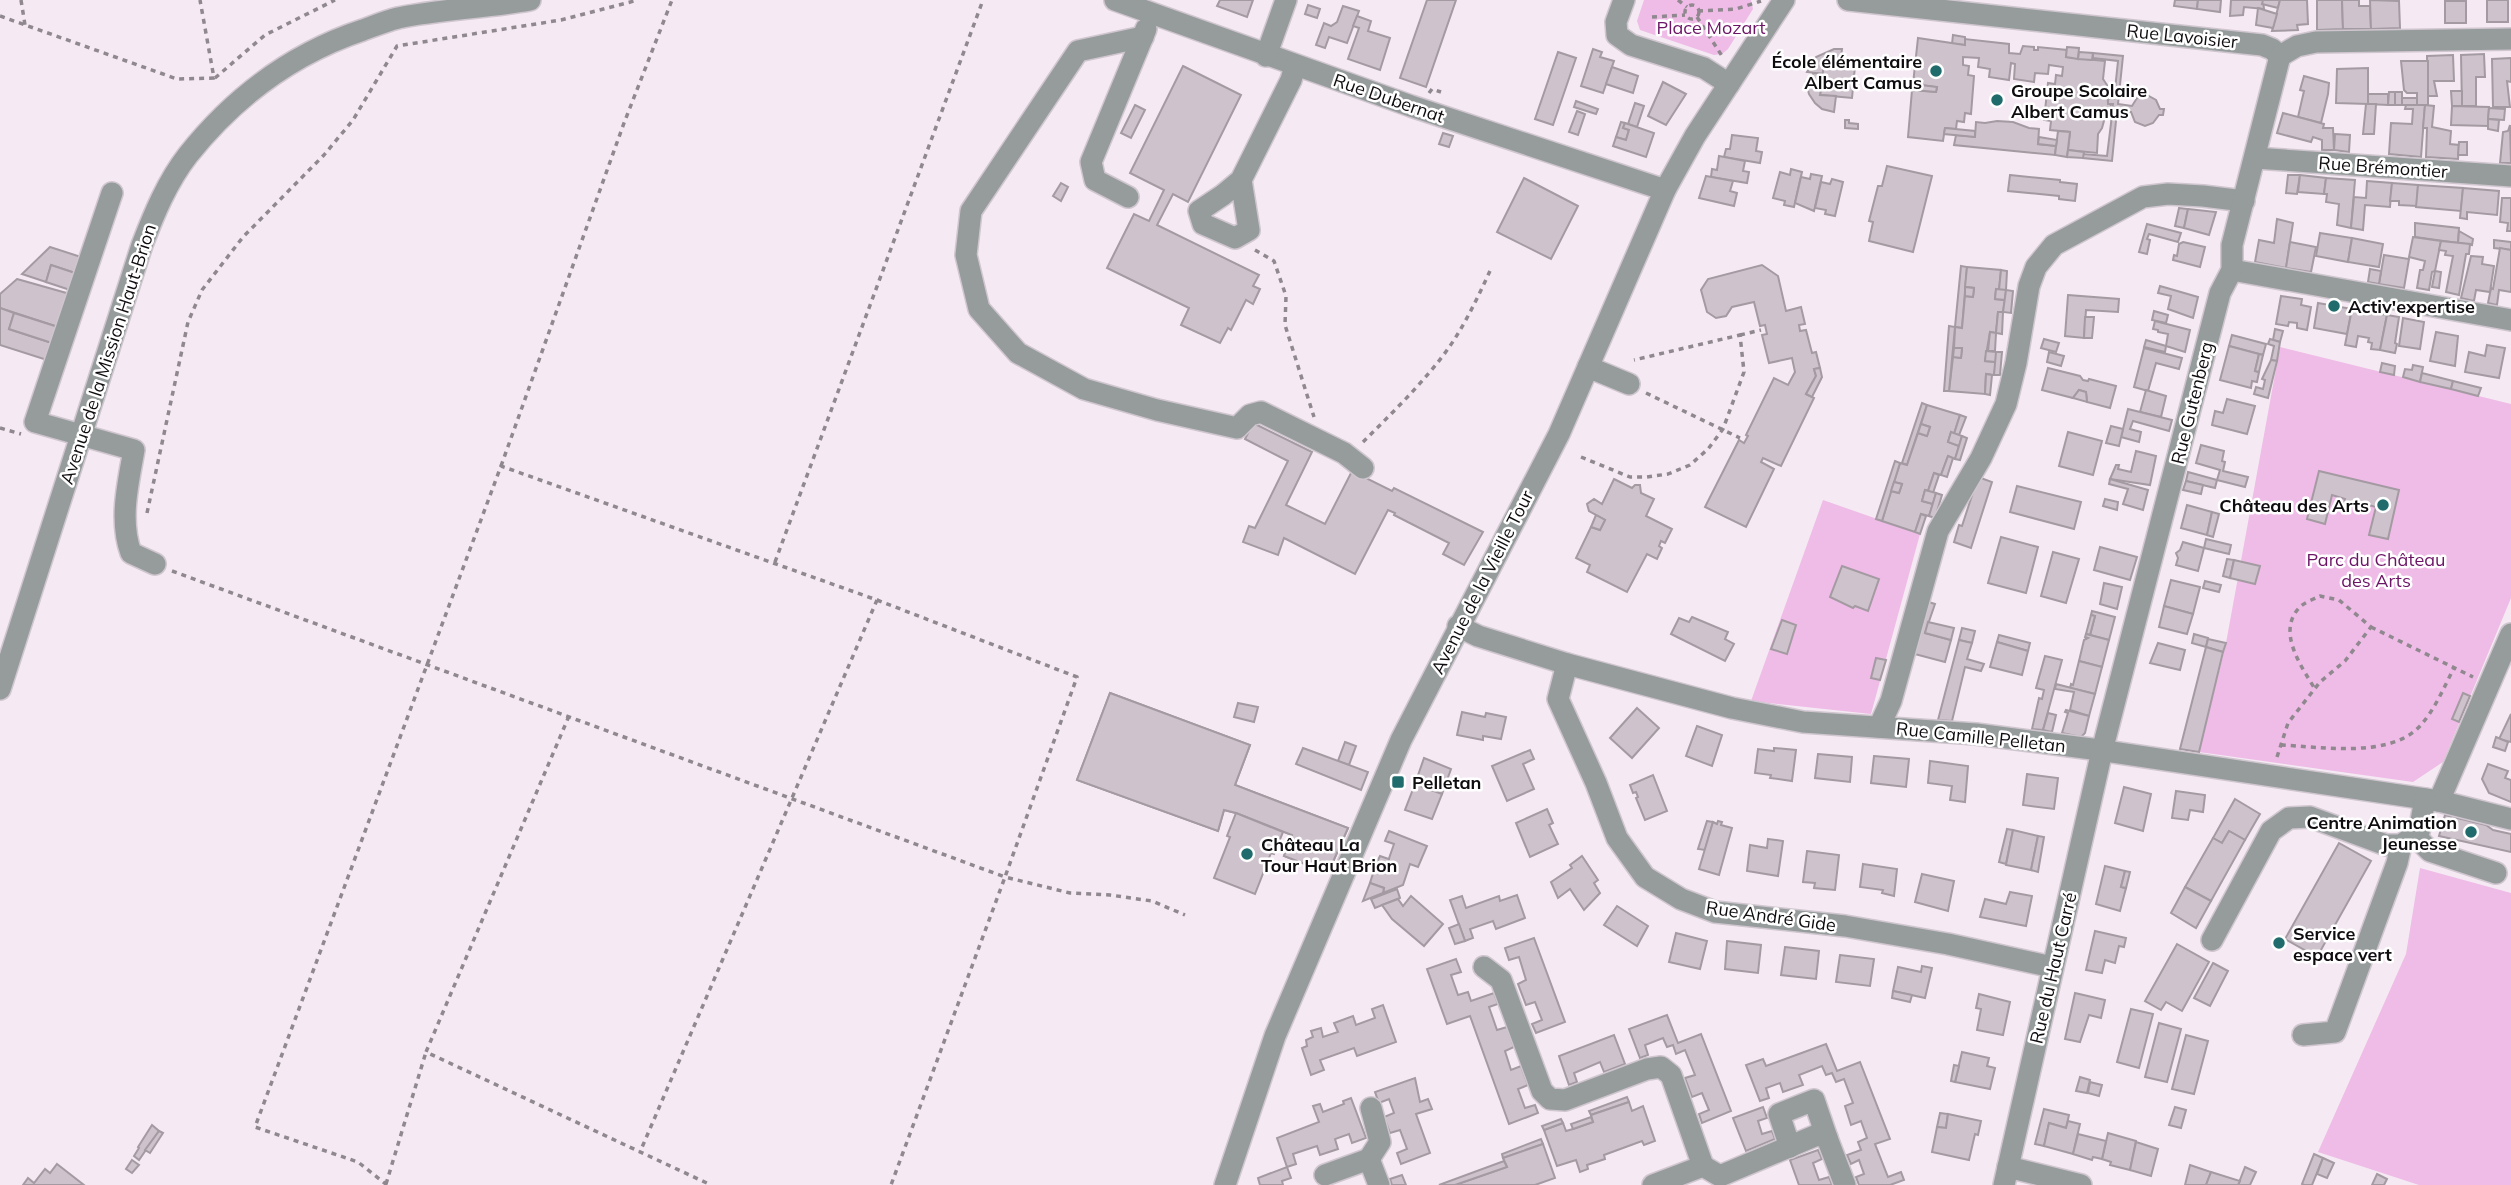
<svg xmlns="http://www.w3.org/2000/svg" width="2511" height="1185" font-family="Mulish,sans-serif">
  <rect width="100%" height="100%" fill="#f5eaf3"/>
  <!-- green -->
  <g fill="#efbbe7">
    <path d="M1644,0H1751L1753,9L1728,49L1722,54L1714,55L1640,30L1637,21Z"/>
    <path d="M2280,347L2511,404V598L2443,762L2413,782L2199,752L2226,643Z"/>
    <path d="M1823,500L1920,534L1871,714L1751,701Z"/>
    <path d="M2420,868L2511,893V1185H2419L2318,1152L2406,954Z"/>
  </g>
  <!-- building -->
  <g fill="#cec3cc" stroke="#a49aa2" stroke-width="2" fill-rule="evenodd">
    <path d="M1220,0H1253L1247,17L1217,6Z"/>
    <path d="M1427,0H1456L1426,87L1400,78Z"/>
    <path d="M2175,0H2198L2197,9L2174,6Z"/>
    <path d="M2198,0H2221L2220,12L2197,9Z"/>
    <path d="M2231,0H2263L2264,9L2244,7L2243,15L2230,16Z"/>
    <path d="M2263,0H2280L2278,8L2262,4Z"/>
    <path d="M2280,0H2307L2308,24L2297,25L2298,30L2272,31Z"/>
    <path d="M2317,0H2342L2343,29L2317,30Z"/>
    <path d="M2342,0H2359V6H2370L2371,29H2343Z"/>
    <path d="M2370,0L2399,1L2400,28L2371,29Z"/>
    <rect x="2487" y="0" width="21" height="22"/>
    <rect x="2445" y="1" width="21" height="22"/>
    <path d="M1308,5L1320,9L1317,18L1305,14Z"/>
    <path d="M1343,6L1359,11L1347,43L1329,37L1325,48L1316,45L1324,23L1331,26L1337,22Z"/>
    <path d="M2258,8L2277,14L2273,28L2256,25Z"/>
    <path d="M1357,16L1371,21L1368,31L1390,38L1380,70L1348,59L1359,28L1353,26Z"/>
    <path d="M1953,35L1965,37V45L1952,44Z"/>
    <path d="M1918,38L1965,45V39L2009,44V53L2020,54L2023,46L2034,47V50H2038V47L2067,50L2066,57L2105,61L2103,79L2107,85L2108,104H2111L2110,110H2107L2102,128L2098,134L2097,153L2068,150L2070,132L2050,130L2051,121L2044,120L2048,83L2055,84L2056,75L2062,76L2063,67L2049,65L2048,74L2035,73L2034,82L2014,79L2015,64L2011,63L2009,80L1989,77L1990,69L1978,67L1979,58L1963,57V65L1969,66L1968,75L1974,76L1971,114L1965,113L1964,122L1957,121L1956,129L1945,128L1943,141L1908,137L1912,90L1936,92L1937,87L1913,84Z"/>
    <path d="M2067,47L2079,48L2078,59L2066,57Z"/>
    <path d="M1593,49L1602,52L1600,57L1614,61L1603,93L1581,86Z"/>
    <path d="M1834,49H1842L1840,65L1824,63L1823,74L1807,72L1816,57Z"/>
    <path d="M1558,52L1576,58L1553,125L1535,119Z"/>
    <path d="M2079,52L2093,53L2092,60L2078,59Z"/>
    <path d="M2093,53L2123,56L2118,104L2132,106L2137,98L2147,95L2156,100L2160,109H2164L2163,115H2159L2153,123L2145,126L2135,122L2131,112L2117,111L2112,161L2083,158V154L2107,156L2112,115L2106,114L2107,110H2112L2113,104H2108V99H2114L2118,61L2093,58Z"/>
    <path d="M2484,54L2485,77H2476V106H2462L2461,55Z"/>
    <path d="M2453,55L2454,81H2434L2437,96H2428L2427,56Z"/>
    <path d="M2511,58V82L2507,81L2510,107H2493L2492,59Z"/>
    <path d="M2401,61H2428V105H2417V93H2407L2404,90Z"/>
    <path d="M1824,63L1855,66L1852,98L1820,95Z"/>
    <path d="M1183,66L1241,95L1188,202L1173,194L1157,225L1259,275L1253,286L1260,289L1253,304L1246,300L1231,330L1228,328L1220,343L1181,325L1189,308L1107,268L1134,214L1149,221L1164,190L1130,173Z"/>
    <path d="M1612,67L1638,76L1633,93L1606,84Z"/>
    <path d="M2368,68V104L2336,103L2337,69Z"/>
    <path d="M1813,73L1823,74L1822,84L1812,83Z"/>
    <path d="M2304,76L2329,83L2328,94L2321,123L2298,117L2304,91L2300,90Z"/>
    <path d="M1663,82L1686,94L1666,125L1648,116Z"/>
    <path d="M1806,82L1822,84L1820,95L1836,96L1834,112L1822,109L1815,103L1809,94Z"/>
    <path d="M1913,84L1937,87L1936,92L1913,90Z"/>
    <path d="M2451,91H2462V106H2452Z"/>
    <path d="M2389,92H2395V105H2388Z"/>
    <rect x="2395" y="92" width="7" height="13"/>
    <path d="M2368,94H2388V105L2368,104Z"/>
    <rect x="2402" y="98" width="15" height="7"/>
    <path d="M1576,101L1598,109L1596,114L1574,107Z"/>
    <path d="M1635,103L1644,106L1637,127L1628,124Z"/>
    <path d="M2366,104H2376L2374,134H2363Z"/>
    <path d="M1135,105L1145,110L1131,138L1121,133Z"/>
    <path d="M2406,105H2425L2421,157L2389,154L2391,123L2412,124L2413,109H2405Z"/>
    <path d="M2425,105L2434,106L2432,127L2451,131L2450,144L2459,145L2458,159L2426,157L2427,128H2423Z"/>
    <path d="M2452,106L2489,107L2488,126L2451,125Z"/>
    <path d="M2489,108L2505,109L2504,120L2488,119Z"/>
    <path d="M1577,111L1585,114L1578,135L1569,132Z"/>
    <path d="M2283,113L2324,124L2323,128H2333L2334,150H2322V140L2313,137L2311,142L2277,133Z"/>
    <path d="M2488,119L2499,120L2498,131L2488,129Z"/>
    <path d="M1845,120H1849V123L1858,124V129L1845,128Z"/>
    <path d="M1997,121L2013,122L2029,128L2039,129L2038,144L2056,146L2055,155L1954,145L1956,135L1975,137L1976,122L1985,123Z"/>
    <path d="M1621,122L1625,123L1623,128L1629,130L1626,140L1616,137Z"/>
    <path d="M1625,123L1654,133L1646,157L1613,146L1616,137L1626,140L1629,130L1623,128Z"/>
    <path d="M2510,125L2511,163H2500L2503,132L2508,131Z"/>
    <path d="M1945,128L1975,131V137L1944,134Z"/>
    <path d="M2058,131L2070,132L2067,157L2055,155Z"/>
    <path d="M1443,133L1453,136L1449,147L1439,144Z"/>
    <path d="M2335,134L2350,135L2349,152L2334,150Z"/>
    <path d="M1732,135L1758,138L1756,151L1762,152L1760,163L1724,157L1726,149H1730Z"/>
    <path d="M2039,137L2057,140L2056,146L2038,144Z"/>
    <path d="M2459,142H2467V155H2458Z"/>
    <path d="M2068,150L2084,152L2083,158L2067,157Z"/>
    <path d="M1719,156L1745,161L1743,171L1749,172L1747,183L1711,177L1712,169L1717,170Z"/>
    <path d="M1887,166L1932,176L1913,252L1869,241L1873,222L1869,221L1878,186H1882Z"/>
    <path d="M1791,169L1802,172L1794,207L1784,205L1785,201L1773,198L1780,172L1790,175Z"/>
    <path d="M1811,174L1822,176L1814,211L1795,203L1801,177L1810,179Z"/>
    <path d="M2010,175L2060,180V182L2077,184L2075,201L2059,199V196L2008,191Z"/>
    <path d="M2288,175H2300L2297,194L2286,193Z"/>
    <path d="M2300,175L2326,178L2324,194L2298,192Z"/>
    <path d="M1706,176L1733,181L1730,191L1737,193L1734,206L1699,198Z"/>
    <path d="M1524,178L1578,206L1551,259L1497,232Z"/>
    <path d="M2326,178L2355,180L2351,228L2337,225L2339,204L2326,202L2327,194H2324Z"/>
    <path d="M1832,179L1843,182L1835,216L1825,214L1826,210L1815,208L1821,182L1830,184Z"/>
    <path d="M2367,181L2392,183L2390,207L2365,205L2363,230L2351,228L2354,197L2366,198Z"/>
    <path d="M1061,183L1068,187L1061,201L1053,196Z"/>
    <path d="M2392,183L2418,185L2417,206L2399,205V201H2390Z"/>
    <path d="M2418,185L2463,188L2461,211L2416,207Z"/>
    <path d="M2463,188L2499,191L2497,215L2467,212V219L2460,218Z"/>
    <path d="M2502,198H2511V231H2507L2508,223L2500,222Z"/>
    <path d="M2179,208L2188,209L2184,228L2175,226Z"/>
    <path d="M2188,209L2216,212L2209,235L2184,228Z"/>
    <path d="M2277,219L2293,223L2286,268L2255,262L2259,240L2274,243Z"/>
    <path d="M2415,223L2459,228L2458,243L2415,237Z"/>
    <path d="M2147,224L2181,233L2178,242L2149,234L2147,239L2150,240L2147,254L2139,252Z"/>
    <path d="M2459,231L2473,239L2472,245L2458,243Z"/>
    <path d="M2320,233L2352,238L2348,262L2316,256Z"/>
    <path d="M2413,237L2441,241L2435,271L2432,272L2429,290L2417,288L2420,270H2423L2425,261L2409,257Z"/>
    <path d="M2352,238L2383,244L2379,267L2348,262Z"/>
    <path d="M2494,240L2511,242V250L2494,248Z"/>
    <path d="M2441,241L2470,244L2469,254H2466L2459,295L2446,292L2453,256L2445,255L2446,251L2439,250Z"/>
    <path d="M2183,242L2205,247L2200,267L2173,260L2174,255L2177,256L2179,244Z"/>
    <path d="M2290,242L2316,247L2311,272L2286,268Z"/>
    <path d="M50,247L81,257L75,273L51,265L46,282L22,274Z"/>
    <path d="M2500,248L2511,250V292L2499,290L2497,305L2488,303L2491,288L2493,289Z"/>
    <path d="M2384,255L2409,259L2404,288L2379,284Z"/>
    <path d="M2471,256L2483,257L2482,264L2494,266L2490,292L2476,290L2474,301L2461,298Z"/>
    <path d="M51,265L75,273L70,290L46,282Z"/>
    <path d="M1762,265L1778,276L1786,311L1801,307L1805,324L1799,325L1800,331L1806,330L1812,353L1816,352L1820,368L1814,369L1816,376L1806,394L1814,398L1781,466L1763,458L1761,462L1774,469L1746,527L1705,507L1739,440L1744,443L1748,436L1746,435L1774,378L1788,385L1795,372L1792,358L1769,363L1762,335L1767,334L1765,325L1760,326L1754,302L1732,307L1726,316L1716,318L1707,312L1701,290L1708,279Z"/>
    <path d="M1961,266L1967,267L1962,328L1955,327Z"/>
    <path d="M1967,267L2001,270L1999,290L1996,289L1995,299L2005,300L2003,312H1998L1996,333L1990,332L1985,361L1996,362L1994,375L1986,374L1985,394L1949,391L1953,357L1961,358L1962,348H1954L1955,327L1962,328L1965,296L1973,297L1974,288L1965,287Z"/>
    <path d="M2370,269L2381,271L2379,284L2368,282Z"/>
    <path d="M2001,270L2007,271L2006,290H1999Z"/>
    <path d="M2435,271L2441,272L2439,288L2432,287Z"/>
    <path d="M17,279L70,294L58,327L0,308V294Z"/>
    <path d="M2160,286L2198,297L2193,318L2168,309L2171,296L2158,293Z"/>
    <path d="M1965,287L1974,288L1973,297L1965,296Z"/>
    <path d="M1996,289L2006,290L2005,300L1995,299Z"/>
    <path d="M2006,290L2013,291L2011,313L2003,312Z"/>
    <path d="M2068,295L2119,299L2118,312L2086,310L2084,338L2065,336Z"/>
    <path d="M2281,296L2302,299L2301,305L2311,307L2307,330L2297,328V323L2289,322L2288,326L2276,324Z"/>
    <path d="M2318,303L2352,309L2347,334L2314,328Z"/>
    <path d="M0,308L14,313L9,329L52,343L47,360L0,345Z"/>
    <path d="M2352,309L2387,315L2380,350L2371,349L2372,343L2368,342L2369,338L2358,336L2356,347L2345,345Z"/>
    <path d="M2154,311L2168,315L2166,323L2152,320Z"/>
    <path d="M1998,312H2003L2002,334L1996,333Z"/>
    <path d="M14,313L58,327L52,343L9,329Z"/>
    <path d="M2387,315L2399,317L2395,343L2397,344L2395,353L2380,350Z"/>
    <path d="M2085,317H2094L2092,338H2084Z"/>
    <path d="M2403,318L2424,322L2420,349L2399,346Z"/>
    <path d="M2155,321L2190,330L2185,352L2166,346L2168,334L2158,332V330L2153,329Z"/>
    <path d="M1949,326L1955,327L1949,391H1944Z"/>
    <path d="M2275,329L2283,331L2280,342L2273,340Z"/>
    <path d="M1990,332L1996,333L1995,351H1988Z"/>
    <path d="M2436,332L2458,336L2455,366L2430,361Z"/>
    <path d="M2232,335L2266,344L2263,355L2229,346Z"/>
    <path d="M2044,339L2059,343L2056,352L2041,348Z"/>
    <path d="M2270,339L2280,342L2277,361L2271,360L2274,346L2268,344Z"/>
    <path d="M2146,340L2166,346L2165,352L2144,347Z"/>
    <path d="M2487,345L2505,348L2499,378L2465,372L2469,352L2485,356Z"/>
    <path d="M2229,346L2259,354L2255,371L2259,372L2257,382L2252,381L2251,388L2220,380Z"/>
    <path d="M1954,348H1962L1961,358L1953,357Z"/>
    <path d="M2144,348L2182,358L2179,369L2156,363L2148,391L2134,387Z"/>
    <path d="M1986,351L1996,352V362L1985,361Z"/>
    <path d="M1996,352H2002L2000,375H1994Z"/>
    <path d="M2049,352L2064,356L2061,366L2047,362Z"/>
    <path d="M2259,354L2263,355L2259,372L2255,371Z"/>
    <path d="M2271,360L2277,361L2268,398L2254,394L2256,387L2263,389L2265,380L2262,379Z"/>
    <path d="M2382,363L2395,366L2394,375L2380,372Z"/>
    <path d="M2413,365L2423,367L2420,382L2403,377L2405,369L2412,370Z"/>
    <path d="M1820,368L1822,377L1812,397L1806,394L1816,376L1814,369Z"/>
    <path d="M2048,368L2080,376L2083,380L2088,381L2089,379L2116,386L2110,408L2087,402L2086,392L2079,390L2073,398L2042,390Z"/>
    <path d="M2422,373L2453,381L2451,389L2420,382Z"/>
    <path d="M1986,374L1992,375L1990,395L1985,394Z"/>
    <path d="M2453,381L2481,388L2478,396L2451,389Z"/>
    <path d="M2079,390L2086,392L2087,402L2073,398Z"/>
    <path d="M2146,390L2166,396L2161,417L2140,412Z"/>
    <path d="M2227,399L2255,406L2247,434L2212,425L2215,411L2223,413Z"/>
    <path d="M1922,403L1927,405L1907,465L1902,463Z"/>
    <path d="M1927,405L1960,415L1954,434L1951,432L1948,442L1959,446L1955,459L1948,456L1941,475L1934,473L1928,491L1925,490L1922,501L1933,504L1929,516L1921,514L1915,532L1882,521L1891,491L1899,493L1902,484L1894,482L1900,463L1907,465L1918,433L1927,436L1930,427L1921,424Z"/>
    <path d="M2128,409L2172,420L2169,431L2133,421L2130,429L2141,432L2139,442L2121,437Z"/>
    <path d="M1960,415L1966,417L1959,435L1954,434Z"/>
    <path d="M1253,423L1312,452L1286,505L1325,524L1352,471L1392,491L1394,488L1483,532L1464,565L1443,554L1449,543L1394,515L1395,513L1388,510L1355,574L1284,538L1278,555L1243,542L1249,526L1255,528L1288,461L1245,439Z"/>
    <path d="M1921,424L1930,427L1927,436L1918,433Z"/>
    <path d="M2111,426L2123,429L2119,446L2106,443Z"/>
    <path d="M1951,432L1962,436L1959,446L1948,442Z"/>
    <path d="M2068,432L2102,441L2093,475L2059,466Z"/>
    <path d="M1962,436L1967,438L1960,460L1955,459Z"/>
    <path d="M2201,445L2224,451L2222,461L2225,462L2223,471L2248,477L2245,487L2217,480L2220,470L2196,463Z"/>
    <path d="M2136,451L2156,456L2150,485L2110,479L2116,465H2119L2118,469L2131,472Z"/>
    <path d="M1948,456L1953,458L1947,477L1941,475Z"/>
    <path d="M1895,461L1900,463L1882,521L1876,519Z"/>
    <path d="M2319,471L2399,490L2388,539L2369,535L2376,507L2361,503L2360,508L2344,504L2345,499L2332,495L2325,524L2307,519Z"/>
    <path d="M2188,472L2217,480L2215,488L2186,481Z"/>
    <path d="M1934,473L1939,475L1933,493L1928,491Z"/>
    <path d="M1978,477L1992,482L1971,548L1954,542L1959,525L1962,526Z"/>
    <path d="M1614,479L1632,488L1635,485H1640L1641,493L1654,499L1646,516L1672,529L1665,543L1661,541L1659,546L1662,548L1657,559L1647,554L1627,592L1587,572L1590,565L1576,558L1591,527L1600,530L1605,520L1589,511L1587,504L1594,499L1602,504Z"/>
    <path d="M2110,479L2148,490L2143,510L2123,504L2128,489L2109,484Z"/>
    <path d="M2186,481L2203,485L2201,494L2183,490Z"/>
    <path d="M1894,482L1902,484L1899,493L1891,491Z"/>
    <path d="M2017,486L2081,502L2074,529L2010,512Z"/>
    <path d="M1925,490L1936,493L1933,504L1922,501Z"/>
    <path d="M1936,493L1942,495L1935,518L1929,516Z"/>
    <path d="M2105,499L2118,502L2117,510L2103,506Z"/>
    <path d="M2187,505L2212,512L2207,535L2181,528Z"/>
    <path d="M2212,512L2219,514L2213,537L2207,535Z"/>
    <path d="M1921,514L1926,516L1920,534L1915,532Z"/>
    <path d="M1596,515L1605,520L1600,530L1591,527Z"/>
    <path d="M2001,537L2038,547L2026,593L1988,583Z"/>
    <path d="M2206,539L2231,545L2229,554L2204,548Z"/>
    <path d="M2183,542L2204,548L2198,571L2176,565L2178,558L2176,553L2180,550Z"/>
    <path d="M2100,547L2137,557L2130,580L2094,570Z"/>
    <path d="M2053,552L2079,559L2066,603L2041,596Z"/>
    <path d="M2227,559L2234,560L2230,578L2223,576Z"/>
    <path d="M2234,560L2260,566L2255,584L2230,578Z"/>
    <path d="M1842,566L1879,579L1868,611L1855,606L1853,608L1830,597Z"/>
    <path d="M2171,580L2200,587L2193,614L2164,606Z"/>
    <path d="M2205,581L2221,585L2219,592L2203,588Z"/>
    <path d="M2104,583L2122,587L2117,609L2100,604Z"/>
    <path d="M1925,601L1935,604L1925,633L1951,640L1945,662L1911,653Z"/>
    <path d="M2164,606L2193,614L2187,634L2159,627Z"/>
    <path d="M2092,611L2115,617L2109,640L2090,635L2095,616L2091,615Z"/>
    <path d="M2091,615L2095,616L2090,635L2086,634Z"/>
    <path d="M1692,617L1728,632L1725,639L1734,644L1725,661L1671,634L1679,618L1689,622Z"/>
    <path d="M1782,620L1796,625L1787,654L1771,649Z"/>
    <path d="M1928,622L1954,628L1951,640L1925,633Z"/>
    <path d="M1962,628L1975,631L1972,643L1959,640Z"/>
    <path d="M2086,634L2109,640L2102,667L2079,661L2084,640L2088,638L2085,637Z"/>
    <path d="M2194,634L2208,638L2206,647L2192,643Z"/>
    <path d="M1999,635L2030,643L2028,651L1997,642Z"/>
    <path d="M2208,639L2226,643L2223,652L2206,647Z"/>
    <path d="M1959,640L1972,643L1967,659L1984,664L1981,671L1965,667L1952,721L1938,720Z"/>
    <path d="M1997,642L2028,651L2022,675L1990,667Z"/>
    <path d="M2158,643L2185,650L2180,670L2150,663Z"/>
    <path d="M2206,647L2223,652L2199,752L2180,749Z"/>
    <path d="M2045,656L2062,660L2043,730L2032,729L2039,698L2042,699L2044,690L2036,688Z"/>
    <path d="M1876,658L1886,660L1880,680L1871,678Z"/>
    <path d="M2079,661L2102,667L2095,694L2070,688L2071,684L2073,685Z"/>
    <path d="M2056,684L2095,694L2089,716L2070,710L2074,692L2055,689Z"/>
    <path d="M1110,693L1250,745L1235,785L1348,828L1328,873L1284,856L1292,835L1236,813L1224,810L1218,831L1077,780ZM1124,722L1223,758L1204,804L1107,768Z"/>
    <path d="M1110,693L1250,745L1235,785L1348,828L1328,873L1284,856L1292,835L1236,813L1224,810L1218,831L1077,780Z"/>
    <path d="M2463,693L2470,696L2459,722L2452,719Z"/>
    <path d="M1238,703L1258,707L1254,722L1234,717Z"/>
    <path d="M1637,708L1659,728L1632,758L1610,738Z"/>
    <path d="M2066,710L2089,716L2085,733L2081,737L2062,733L2068,713L2065,712Z"/>
    <path d="M1462,712L1485,717L1486,713L1506,717L1501,739L1483,736V740L1457,735Z"/>
    <path d="M2048,713L2056,715L2052,732L2043,730Z"/>
    <path d="M2511,714V742L2499,739Z"/>
    <path d="M1697,726L1722,735L1712,766L1686,756Z"/>
    <path d="M2496,737L2508,742L2505,751L2493,747Z"/>
    <path d="M1345,742L1356,746L1349,765L1338,761Z"/>
    <path d="M1303,748L1368,772L1361,790L1296,764Z"/>
    <path d="M1774,748L1796,750L1792,781L1770,778L1771,775L1755,773L1758,749L1774,751Z"/>
    <path d="M1530,750L1534,759L1523,764L1534,789L1507,801L1492,766Z"/>
    <path d="M1818,754L1852,757L1850,782L1815,778Z"/>
    <path d="M1874,756L1909,759L1906,787L1871,783Z"/>
    <path d="M1424,758L1451,769L1442,794L1415,784Z"/>
    <path d="M1930,761L1968,766L1965,802L1950,800L1952,786L1928,783Z"/>
    <path d="M2488,764L2508,771L2505,778L2511,780V802L2489,793L2482,779Z"/>
    <path d="M2027,774L2058,778L2054,809L2023,805Z"/>
    <path d="M1653,775L1667,811L1645,820L1636,798L1638,797L1636,792L1633,793L1630,785Z"/>
    <path d="M1415,784L1442,794L1432,819L1405,810Z"/>
    <path d="M2124,787L2151,794L2143,831L2115,823Z"/>
    <path d="M2176,791L2205,795L2203,812L2190,810L2188,820L2172,818Z"/>
    <path d="M2235,799L2260,814L2245,840L2229,831L2222,843L2213,838Z"/>
    <path d="M1547,809L1553,823L1549,825L1558,844L1530,857L1516,823Z"/>
    <path d="M1236,813L1283,832L1274,854L1271,853L1255,894L1214,878L1230,837L1227,836Z"/>
    <path d="M2445,815L2486,825L2493,830L2511,834V852L2439,836Z"/>
    <path d="M1707,821L1713,822L1705,850L1698,849Z"/>
    <path d="M1718,821L1722,822L1721,825L1732,828L1719,875L1699,869L1713,822L1717,824Z"/>
    <path d="M2007,829L2013,830L2006,864L1999,862Z"/>
    <path d="M2013,830L2038,836L2031,870L2006,865Z"/>
    <path d="M1389,831L1427,846L1418,867L1410,864L1403,885L1383,893L1384,888L1370,883L1376,864L1386,867L1394,844L1385,841Z"/>
    <path d="M2229,831L2245,840L2211,901L2185,887L2213,838L2222,843Z"/>
    <path d="M2038,836L2044,837L2038,872L2031,870Z"/>
    <path d="M1768,839L1783,841L1778,876L1747,871L1750,845L1767,848Z"/>
    <path d="M2339,843L2371,861L2317,957L2285,939Z"/>
    <path d="M1807,851L1839,855L1835,890L1814,888L1815,883L1803,882Z"/>
    <path d="M1380,856L1389,859L1386,867L1376,864Z"/>
    <path d="M1582,856L1598,880L1594,883L1600,893L1584,910L1570,889L1558,898L1551,882L1572,868L1570,865Z"/>
    <path d="M1863,864L1897,869L1894,896L1882,893L1883,890L1860,887Z"/>
    <path d="M2105,866L2125,871L2121,887L2126,888L2120,911L2096,904Z"/>
    <path d="M2125,871L2130,872L2126,888L2121,887Z"/>
    <path d="M1922,874L1954,881L1948,911L1915,902Z"/>
    <path d="M1370,883L1384,888L1383,893L1363,901Z"/>
    <path d="M2185,887L2211,901L2196,928L2171,913Z"/>
    <path d="M1397,889L1400,898L1375,908L1371,899Z"/>
    <path d="M2010,892L2032,896L2026,926L1980,917L1985,899L2006,904Z"/>
    <path d="M1517,895L1525,918L1496,929L1493,921L1470,929L1473,938L1465,941L1450,900L1462,896L1466,908L1499,896L1500,901Z"/>
    <path d="M1411,896L1443,924L1424,946L1392,919L1382,905L1398,899L1403,906Z"/>
    <path d="M1617,906L1648,926L1637,946L1604,925Z"/>
    <path d="M1459,924L1465,941L1455,944L1449,928Z"/>
    <path d="M2095,931L2126,938L2124,947L2119,946L2115,963L2105,960L2102,973L2086,970Z"/>
    <path d="M1676,933L1707,941L1700,969L1669,962Z"/>
    <path d="M1534,938L1565,1022L1536,1033L1532,1024L1542,1020L1535,1002L1526,1005L1518,984L1526,980L1519,957L1509,960L1505,948Z"/>
    <path d="M1727,941L1761,945L1758,973L1725,969Z"/>
    <path d="M2177,944L2209,962L2182,1011L2166,1002L2161,1010L2145,1001Z"/>
    <path d="M1785,947L1819,951L1816,979L1781,975Z"/>
    <path d="M1840,955L1874,959L1870,986L1836,982Z"/>
    <path d="M1456,959L1461,972L1451,975L1458,995L1468,992L1471,1001L1494,993L1498,1004L1489,1007L1497,1030L1507,1027L1514,1047L1505,1051L1511,1070L1521,1066L1528,1085L1518,1089L1525,1108L1535,1105L1538,1113L1509,1124L1470,1016L1447,1024L1427,969Z"/>
    <path d="M2213,963L2228,971L2210,1006L2194,998Z"/>
    <path d="M1922,966L1932,968L1925,998L1893,991L1898,967L1921,972Z"/>
    <path d="M1893,991L1912,995L1910,1002L1892,998Z"/>
    <path d="M2075,993L2105,1000L2101,1018L2089,1015L2080,1042L2065,1039Z"/>
    <path d="M1979,994L2010,1002L2003,1035L1977,1030L1981,1009L1976,1008Z"/>
    <path d="M1383,1005L1396,1042L1357,1056L1354,1048L1320,1060L1324,1070L1311,1075L1302,1048L1307,1046L1306,1040L1313,1037L1311,1031L1321,1028L1323,1037L1338,1032L1334,1023L1353,1016L1356,1025L1375,1018L1372,1009Z"/>
    <path d="M2131,1009L2153,1014L2139,1068L2117,1062Z"/>
    <path d="M1667,1015L1678,1043L1701,1034L1731,1111L1702,1123L1699,1114L1709,1110L1702,1093L1692,1097L1685,1078L1695,1075L1685,1050L1676,1054L1673,1045L1667,1047L1663,1038L1645,1045L1648,1055L1640,1058L1629,1029Z"/>
    <path d="M2159,1023L2181,1029L2167,1082L2145,1077Z"/>
    <path d="M1614,1035L1625,1064L1604,1072L1600,1062L1574,1073L1577,1082L1569,1085L1559,1056Z"/>
    <path d="M2186,1035L2208,1041L2194,1094L2172,1089Z"/>
    <path d="M1826,1044L1837,1071L1860,1062L1890,1139L1875,1144L1888,1177L1901,1172L1904,1180L1890,1185H1859L1856,1177L1864,1174L1859,1160L1851,1164L1847,1155L1861,1150L1858,1142L1867,1138L1861,1121L1851,1125L1845,1106L1853,1103L1844,1079L1836,1082L1832,1073L1826,1075L1822,1066L1799,1075L1803,1085L1783,1092L1780,1083L1766,1088L1769,1098L1760,1101L1746,1065L1763,1059L1766,1066Z"/>
    <path d="M1962,1052L1989,1058L1987,1066L1995,1068L1990,1089L1955,1082Z"/>
    <path d="M1954,1065L1959,1066L1955,1082L1951,1081Z"/>
    <path d="M2080,1077L2090,1080L2087,1093L2076,1091Z"/>
    <path d="M1415,1078L1420,1102L1428,1099L1432,1109L1416,1114L1430,1153L1401,1164L1397,1153L1407,1149L1400,1130L1390,1133L1384,1117L1394,1113L1389,1099L1379,1103L1375,1092Z"/>
    <path d="M2090,1082L2102,1085L2099,1096L2088,1093Z"/>
    <path d="M1627,1097L1629,1102L1591,1115L1589,1111Z"/>
    <path d="M1351,1098L1366,1138L1352,1143L1349,1134L1335,1139L1338,1149L1320,1155L1317,1146L1293,1154L1296,1164L1287,1167L1277,1138L1319,1122L1313,1106L1320,1104L1323,1112L1344,1104L1343,1101Z"/>
    <path d="M1629,1102L1632,1111L1643,1106L1655,1141L1644,1145L1642,1141L1604,1155L1605,1159L1587,1165L1588,1169L1580,1172L1576,1160L1557,1166L1544,1130L1563,1123L1566,1131L1573,1129L1593,1122L1591,1115Z"/>
    <path d="M1763,1107L1767,1118L1758,1121L1762,1134L1772,1131L1775,1139L1746,1151L1733,1118Z"/>
    <path d="M2175,1107L2186,1110L2181,1128L2169,1125Z"/>
    <path d="M2044,1109L2069,1115L2066,1128L2049,1123L2044,1146L2035,1144Z"/>
    <path d="M1940,1113L1948,1114L1946,1128L1937,1127Z"/>
    <path d="M1948,1114L1981,1121L1978,1135L1975,1134L1969,1160L1932,1152L1937,1127L1946,1128Z"/>
    <path d="M1591,1117L1593,1122L1573,1129L1571,1124Z"/>
    <path d="M1561,1119L1563,1123L1544,1130L1542,1126Z"/>
    <path d="M2068,1121L2080,1124L2073,1154L2044,1146L2049,1123L2066,1128Z"/>
    <path d="M152,1125L159,1131L139,1160L134,1156L139,1148L138,1147Z"/>
    <path d="M159,1131L163,1133L150,1153L145,1150Z"/>
    <path d="M2108,1133L2136,1141L2130,1170L2110,1165L2111,1162L2102,1159Z"/>
    <path d="M2078,1134L2106,1141L2102,1159L2093,1157L2092,1160L2073,1154Z"/>
    <path d="M1541,1139L1543,1144L1503,1158L1502,1154Z"/>
    <path d="M2136,1142L2158,1149L2151,1176L2130,1170Z"/>
    <path d="M1543,1144L1555,1178L1535,1185H1455L1507,1167L1503,1158Z"/>
    <path d="M1818,1150L1822,1159L1813,1163L1819,1180L1829,1177L1832,1185H1799L1790,1160Z"/>
    <path d="M2314,1154L2323,1158L2312,1185H2304L2302,1184Z"/>
    <path d="M2323,1158L2334,1163L2327,1178L2317,1174Z"/>
    <path d="M132,1160L139,1165L132,1173L126,1169Z"/>
    <path d="M1504,1161L1507,1167L1455,1185H1439Z"/>
    <path d="M57,1164L84,1185H23L28,1178L34,1183L45,1169L50,1173Z"/>
    <path d="M2190,1165L2211,1172L2206,1185H2185Z"/>
    <path d="M1287,1167L1291,1178L1282,1181L1283,1185H1260L1258,1178Z"/>
    <path d="M2245,1167L2256,1172L2250,1185H2238Z"/>
    <path d="M2211,1172L2240,1181L2238,1185H2206Z"/>
    <path d="M2377,1174L2387,1179L2384,1185H2372Z"/>
    <path d="M1402,1175L1406,1185H1392L1390,1179Z"/>
  </g>
  <g fill="none" stroke-linecap="round" stroke-linejoin="round">
    <defs>
      <g id="minor">
        <path d="M1115,0L1411,106L1665,190"/>
        <path d="M1624,0L1616,22L1617,35L1631,45L1704,68L1729,84"/>
        <path d="M1848,0L2262,45L2272,49L2280,56"/>
        <path d="M1143,37L1078,51L971,211L966,255L979,309L1018,353L1084,389L1157,410L1237,428L1250,415L1261,412L1344,453L1363,468"/>
        <path d="M1266,56L1286,0"/>
        <path d="M2280,56L2297,46L2316,42L2511,39"/>
        <path d="M2255,158L2511,176"/>
        <path d="M1241,180L1249,230L1235,238L1203,224L1199,211L1223,195L1241,180L1291,80L1295,66"/>
        <path d="M112,193L35,422L134,450C128,484 119,520 131,553L155,564"/>
        <path d="M1128,197L1095,180L1091,162L1146,29"/>
        <path d="M2232,270L2511,320"/>
        <path d="M1588,367L1629,384"/>
        <path d="M1458,626L1478,636L1567,664L1732,708L1803,722L1976,734L2092,749L2439,801L2511,819"/>
        <path d="M1567,664L1558,699L1596,783L1617,838L1645,877L1681,899L1715,912L1845,926L1948,944L2052,967"/>
        <path d="M0,689L142,245C154,214 167,182 188,155C235,96 291,54 363,30C374,26 386,21 398,18C441,9 487,8 530,0"/>
        <path d="M1879,727L1891,701L1938,531L1981,458L2006,404L2016,363L2029,286L2036,267L2054,245L2143,197L2168,194L2203,196L2244,201"/>
        <path d="M2439,801L2511,634"/>
        <path d="M2414,835L2430,851L2496,873"/>
        <path d="M2212,940L2271,831L2289,818L2310,817L2386,845H2401L2419,832L2425,799"/>
        <path d="M1484,967L1501,980L1542,1091L1550,1099L1565,1100L1647,1069L1661,1067L1671,1075L1703,1166"/>
        <path d="M2303,1035L2335,1032L2397,863L2401,845"/>
        <path d="M1790,1147L1779,1114L1814,1100L1827,1138"/>
        <path d="M1369,1159L1380,1142L1371,1108"/>
        <path d="M2008,1167L2081,1185"/>
        <path d="M1325,1175L1369,1159L1379,1185"/>
        <path d="M1225,1185L1275,1036L1401,740L1559,434L1665,190L1695,136L1784,0"/>
        <path d="M1653,1185L1703,1166L1720,1176L1817,1135L1827,1138L1845,1185"/>
        <path d="M2004,1185L2102,751L2220,293L2232,270V245L2280,56"/>
      </g>
    </defs>
    <!-- minor casing -->
    <use href="#minor" stroke="#d0c6cf" stroke-width="24"/>
    <!-- path -->
    <g stroke="#8f888e" stroke-width="3.5" stroke-dasharray="5 5" stroke-linecap="butt">
      <path d="M21,0L25,25"/>
      <path d="M1678,0L1687,7"/>
      <circle cx="1692" cy="12" r="7"/>
      <path d="M1698,11L1736,9L1761,1"/>
      <path d="M0,16L177,79L214,78L200,0"/>
      <path d="M1652,17L1685,15"/>
      <path d="M1697,17L1722,56"/>
      <path d="M215,78L265,35L335,0"/>
      <path d="M1429,93L1432,89L1441,92"/>
      <path d="M1255,250L1274,261L1286,296L1285,325L1314,417"/>
      <path d="M1740,335L1761,330"/>
      <path d="M1646,393L1740,438"/>
      <path d="M0,428L21,434"/>
      <path d="M1363,442C1390,415 1418,388 1442,357C1462,331 1476,301 1490,271"/>
      <path d="M1581,457L1630,477H1647L1668,474L1690,465L1708,449L1723,429L1744,372L1740,335L1634,360"/>
      <path d="M501,466L624,123L672,0"/>
      <path d="M147,513L188,322L202,290L243,237L324,155L353,120L397,46L561,20L638,0"/>
      <path d="M775,562L983,0"/>
      <path d="M172,571L1005,877L891,1185"/>
      <path d="M877,600L1077,677L1005,877L1070,893L1110,895L1152,901L1185,915"/>
      <path d="M2371,627L2473,677"/>
      <path d="M569,716L426,1052L711,1185"/>
      <path d="M2281,745C2321,747 2387,758 2418,728C2434,712 2444,687 2454,668"/>
      <path d="M2277,757L2288,723L2320,682L2345,661L2371,627L2339,600L2320,596C2314,599 2305,602 2300,607C2276,631 2301,666 2315,689"/>
      <path d="M386,1184L426,1052"/>
      <path d="M387,1185L358,1162L255,1127L501,466L877,600L640,1152"/>
    </g>
    <!-- minor -->
    <use href="#minor" stroke="#959c9b" stroke-width="21"/>
  </g>
  <!-- markers -->
  <g fill="#206c6d" stroke="#fff" stroke-width="2.5">
    <circle cx="1936" cy="71" r="7"/>
    <circle cx="1997" cy="100" r="7"/>
    <circle cx="2334" cy="306" r="7"/>
    <circle cx="2383" cy="505" r="7"/>
    <rect x="1391" y="775" width="14" height="14" rx="3.5"/>
    <circle cx="2471" cy="832" r="7"/>
    <circle cx="1247" cy="854" r="7"/>
    <circle cx="2279" cy="943" r="7"/>
  </g>
  <g text-anchor="middle" dominant-baseline="central" stroke-width="5" stroke-linejoin="round" paint-order="stroke">
    <!-- park labels -->
    <g font-size="18" fill="#6c1466" stroke="#fff">
      <text x="1711" y="27">Place Mozart</text>
      <text x="2376" y="559">Parc du Château<tspan x="2376" dy="21">des Arts</tspan></text>
    </g>
    <!-- street labels -->
    <g font-size="18" fill="#0f0c0f" stroke="#fff">
      <text transform="translate(2182 36) rotate(6)">Rue Lavoisier</text>
      <text transform="translate(1389 98) rotate(19)">Rue Dubernat</text>
      <text transform="translate(2383 167) rotate(4)">Rue Brémontier</text>
      <text transform="translate(108 354) rotate(-72)">Avenue de la Mission Haut-Brion</text>
      <text transform="translate(2192 403) rotate(-76)">Rue Gutenberg</text>
      <text transform="translate(1482 582) rotate(-63)">Avenue de la Vieille Tour</text>
      <text transform="translate(1981 737) rotate(6)">Rue Camille Pelletan</text>
      <text transform="translate(1771 916) rotate(8)">Rue André Gide</text>
      <text transform="translate(2053 968) rotate(-77)">Rue du Haut Carré</text>
    </g>
    <!-- poi labels -->
    <g font-size="18" font-weight="bold" fill="#0f0c0f" stroke="#fff" text-anchor="start">
      <text x="1922" y="61" text-anchor="end">École élémentaire<tspan x="1922" dy="21">Albert Camus</tspan></text>
      <text x="2011" y="90">Groupe Scolaire<tspan x="2011" dy="21">Albert Camus</tspan></text>
      <text x="2348" y="306">Activ'expertise</text>
      <text x="2369" y="505" text-anchor="end">Château des Arts</text>
      <text x="1412" y="782">Pelletan</text>
      <text x="2457" y="822" text-anchor="end">Centre Animation<tspan x="2457" dy="21">Jeunesse</tspan></text>
      <text x="1261" y="844">Château La<tspan x="1261" dy="21">Tour Haut Brion</tspan></text>
      <text x="2293" y="933">Service<tspan x="2293" dy="21">espace vert</tspan></text>
    </g>
  </g>
</svg>
